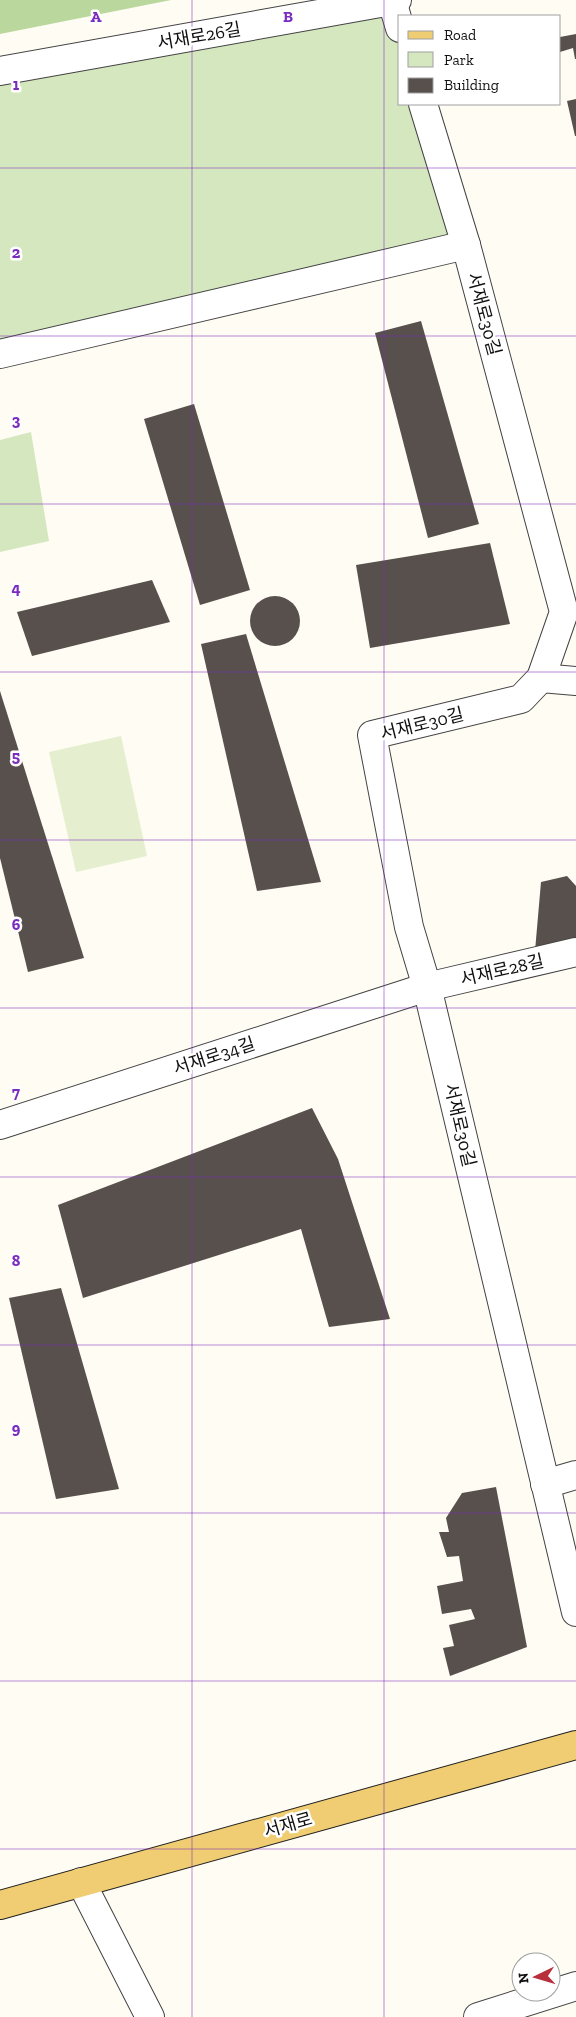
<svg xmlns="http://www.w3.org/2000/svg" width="576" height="2017" font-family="'Zilla Slab','Noto Sans KR',serif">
  <rect width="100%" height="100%" fill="#fefcf3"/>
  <!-- green -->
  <g fill="#d5e7be">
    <path d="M392,1L400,28V104H423L466,245L0,354V71Z"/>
    <path d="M31,432L49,541L0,552V440Z"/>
  </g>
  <!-- forest -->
  <path fill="#bad79e" d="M0,0H171L0,34Z"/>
  <!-- pitch -->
  <path fill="#e5efcf" d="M121,736L147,856L76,872L49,752Z"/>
  <!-- building -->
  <g fill="#58504d">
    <path d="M576,34V59H575L573,48L560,52V37Z"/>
    <path d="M576,99V136H575L567,101Z"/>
    <path d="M421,321L479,524L428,538L375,333Z"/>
    <path d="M194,404L250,590L200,605L144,419Z"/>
    <path d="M490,543L510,624L370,648L356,565Z"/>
    <path d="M152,580L170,622L32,656L17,612Z"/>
    <circle cx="275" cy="621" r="25"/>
    <path d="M246,634L321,882L257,891L201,644Z"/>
    <path d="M0,691L84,958L28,972L0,858Z"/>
    <path d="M567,876L576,886V940L535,951L541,882Z"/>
    <path d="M312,1108L338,1159L390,1319L329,1327L301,1229L83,1298L58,1205Z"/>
    <path d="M61,1288L119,1489L56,1499L9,1298Z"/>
    <path d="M496,1487L527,1647L450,1676L443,1648L454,1646L449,1625L475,1619L471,1609L442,1614L437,1586L463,1581L459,1556L447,1557L439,1532H449L446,1518L462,1493Z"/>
  </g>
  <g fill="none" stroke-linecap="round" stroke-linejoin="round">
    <defs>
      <g id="minor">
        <path d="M392,1L400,28"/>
        <path d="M0,71L397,0"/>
        <path d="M423,104L466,245L564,612L541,678L521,699L372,735L409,927L427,987L576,1612"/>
        <path d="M0,354L466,245"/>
        <path d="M541,678L576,681"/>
        <path d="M0,1125L427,987L576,952"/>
        <path d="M545,1484L576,1475"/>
        <path d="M81,1882L150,2017"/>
        <path d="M478,2017L576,1986"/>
      </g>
      <path id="major" d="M0,1905L576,1745"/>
    </defs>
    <!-- minor casing -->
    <use href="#minor" stroke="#434343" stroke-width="30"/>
    <!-- major casing -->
    <use href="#major" stroke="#212121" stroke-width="30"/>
    <!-- minor -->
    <use href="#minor" stroke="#fff" stroke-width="28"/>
    <!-- major -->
    <use href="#major" stroke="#f0cd72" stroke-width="28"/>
  </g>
  <!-- grid -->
  <path fill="none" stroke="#7b2cbf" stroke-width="1" stroke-opacity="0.55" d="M192,0V2017M384,0V2017M0,168H576M0,336H576M0,504H576M0,672H576M0,840H576M0,1008H576M0,1177H576M0,1345H576M0,1513H576M0,1681H576M0,1849H576"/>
  <g text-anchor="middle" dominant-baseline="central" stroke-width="5" stroke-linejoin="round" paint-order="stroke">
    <!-- street labels -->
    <g font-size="18" fill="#101010" stroke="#fff">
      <text transform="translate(199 36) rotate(-10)">서재로26길</text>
      <text transform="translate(484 314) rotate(75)">서재로30길</text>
      <text transform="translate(422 724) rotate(-14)">서재로30길</text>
      <text transform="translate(502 970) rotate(-13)">서재로28길</text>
      <text transform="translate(214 1056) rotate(-18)">서재로34길</text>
      <text transform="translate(460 1125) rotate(77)">서재로30길</text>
      <text transform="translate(288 1825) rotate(-16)">서재로</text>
    </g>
  </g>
  <g font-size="16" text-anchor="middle" font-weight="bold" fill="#7b2cbf" stroke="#fff" stroke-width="5" stroke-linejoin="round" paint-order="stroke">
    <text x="96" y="22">A</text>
    <text x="288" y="22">B</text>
    <text x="16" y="90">1</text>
    <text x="16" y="258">2</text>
    <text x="16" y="426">3</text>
    <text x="16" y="594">4</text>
    <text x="16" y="762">5</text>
    <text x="16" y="930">6</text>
    <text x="16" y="1098">7</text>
    <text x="16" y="1266">8</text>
    <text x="16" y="1434">9</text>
  </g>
  <!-- legend -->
  <rect x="398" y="15" width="162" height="90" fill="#ffffff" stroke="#9f9f9f"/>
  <rect x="408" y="31" width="25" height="8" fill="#f0cd72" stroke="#9f9f9f"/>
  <text x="444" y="40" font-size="15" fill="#101010">Road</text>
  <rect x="408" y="52" width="25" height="15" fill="#d5e7be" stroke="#9f9f9f"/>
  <text x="444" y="65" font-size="15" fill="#101010">Park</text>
  <rect x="408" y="78" width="25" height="15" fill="#58504d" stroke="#9f9f9f"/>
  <text x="444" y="90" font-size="15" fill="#101010">Building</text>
  <!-- north arrow -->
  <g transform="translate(536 1977) rotate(265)"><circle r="24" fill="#ffffff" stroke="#9f9f9f"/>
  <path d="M0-4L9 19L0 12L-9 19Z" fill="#b82f3b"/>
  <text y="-8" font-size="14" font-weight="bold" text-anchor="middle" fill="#101010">N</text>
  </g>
</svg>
